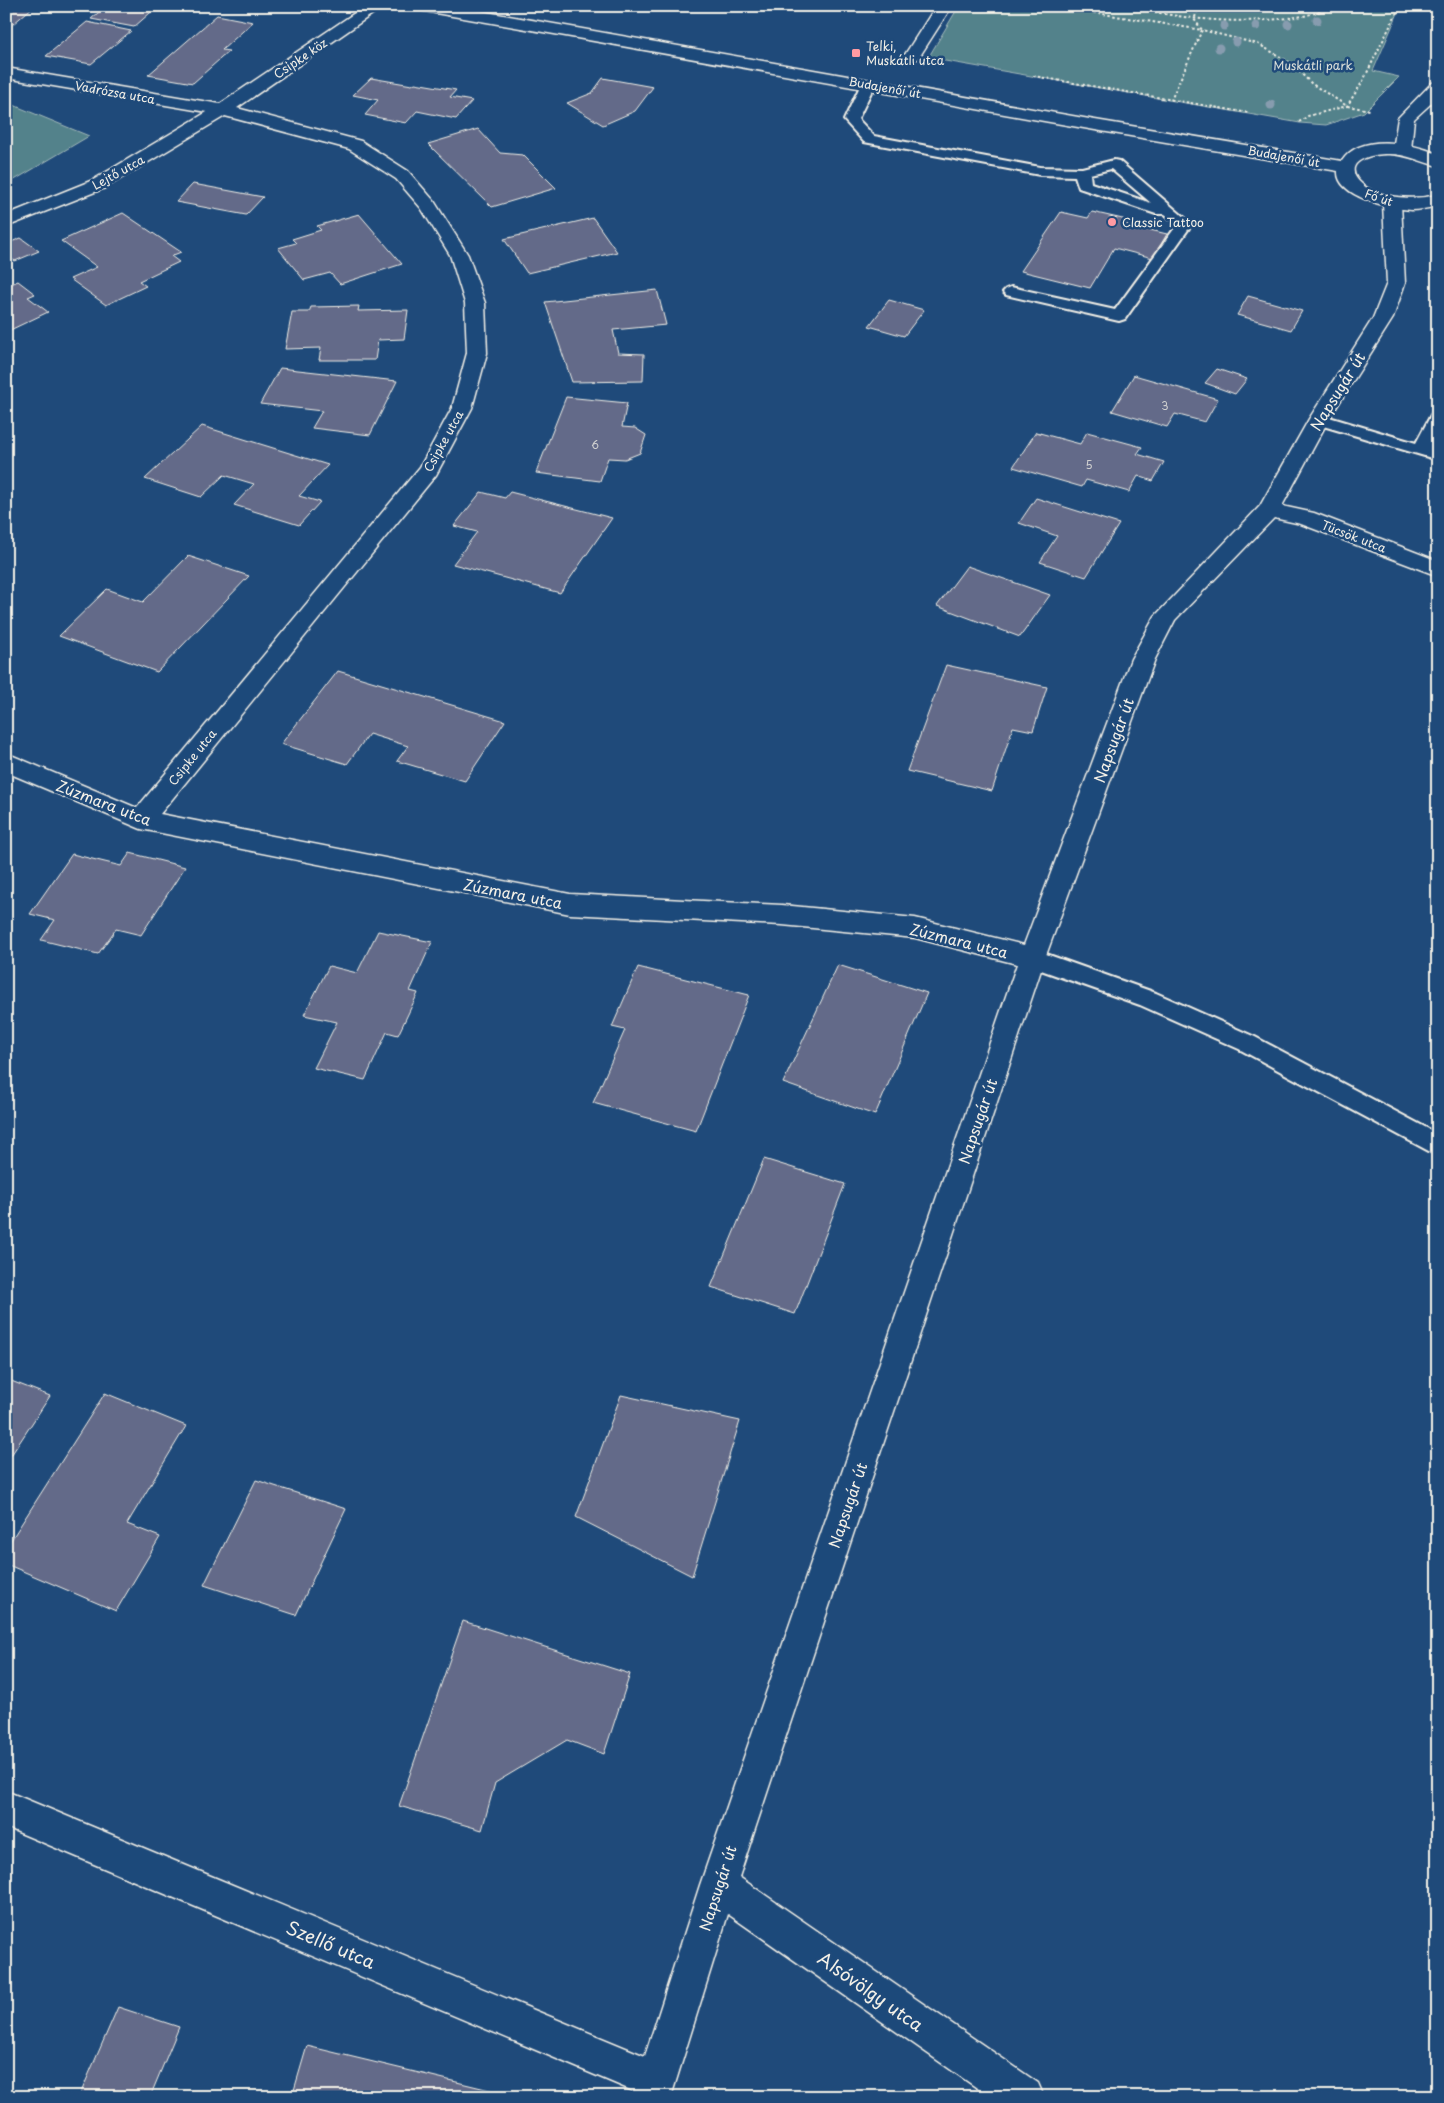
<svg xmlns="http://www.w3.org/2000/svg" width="1444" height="2103" font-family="'Playpen Sans',sans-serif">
  <rect width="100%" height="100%" fill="#1f4a7a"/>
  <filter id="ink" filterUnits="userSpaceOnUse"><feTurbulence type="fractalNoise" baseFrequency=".02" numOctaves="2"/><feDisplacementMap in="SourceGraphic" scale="10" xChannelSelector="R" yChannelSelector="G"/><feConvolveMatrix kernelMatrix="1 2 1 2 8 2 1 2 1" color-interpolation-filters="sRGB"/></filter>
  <g filter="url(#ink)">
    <!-- green -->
    <g fill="#53828b" stroke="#a4baba">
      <path d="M959,6H1401L1373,71L1399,77L1364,112L1326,125L1300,123L928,58Z"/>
      <path d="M6,102L89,136L6,185Z"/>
    </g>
    <!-- building -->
    <g fill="#646b89" stroke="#f4f1e8">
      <path d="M6,6H34L6,30Z"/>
      <path d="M106,6H158L134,27L91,19Z"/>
      <path d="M217,15L253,22L222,50L229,51L193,83L148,75Z"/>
      <path d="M87,22L131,31L91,64L46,56Z"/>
      <path d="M371,78L412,85L415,83L456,90L450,97L472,101L456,119L417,111L406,123L365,115L378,100L353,95Z"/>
      <path d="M603,78L653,87L635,111L603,125L567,103L592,93Z"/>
      <path d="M478,129L500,153L523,155L556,188L492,207L428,144Z"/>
      <path d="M193,184L263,197L246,215L176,202Z"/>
      <path d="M1061,212L1088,218L1092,212L1127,220L1125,224L1167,234L1153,258L1114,248L1090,288L1021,271Z"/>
      <path d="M123,213L181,252L171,256L179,262L139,281L146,286L106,305L70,279L97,267L61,241Z"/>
      <path d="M359,214L402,264L340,284L330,273L304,280L278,248L296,243L292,239L321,230L317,226Z"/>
      <path d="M593,218L617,252L527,273L504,239Z"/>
      <path d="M21,238L39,251L15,261L6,255V244Z"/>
      <path d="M18,281L35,294L28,297L48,312L6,332V283L9,285Z"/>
      <path d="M657,290L666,325L613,330L618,353L644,354L643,381L572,382L545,302Z"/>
      <path d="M1248,296L1302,311L1291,330L1237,315Z"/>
      <path d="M889,300L924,310L904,336L869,326Z"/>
      <path d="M359,306L358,311L408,310L404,339L378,340L375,360H319L321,348L285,349L292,312H309L311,307Z"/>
      <path d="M280,368L397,381L370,435L312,428L322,411L260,404Z"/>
      <path d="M1217,369L1247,379L1235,394L1205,383Z"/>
      <path d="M1134,375L1218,399L1205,422L1175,414L1167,427L1112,411Z"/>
      <path d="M566,397L627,403L622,427L635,428L646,435L640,453L625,459L608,458L600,481L536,473Z"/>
      <path d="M202,426L328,465L299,496L320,502L299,525L234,505L254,484L224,475L201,497L145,479Z"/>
      <path d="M1036,432L1080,444L1087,432L1142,447L1137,454L1164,462L1153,481L1138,476L1129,492L1086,480L1082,487L1013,467Z"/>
      <path d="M481,492L505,498L510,492L612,518L560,593L453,564L477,532L454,526Z"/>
      <path d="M1036,498L1119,524L1086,577L1040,562L1057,536L1019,523Z"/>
      <path d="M188,556L249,576L157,672L59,636L107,589L143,602Z"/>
      <path d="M967,566L1050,595L1020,637L937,606Z"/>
      <path d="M946,665L1047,687L1033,731L1013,727L992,791L907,771Z"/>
      <path d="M338,671L505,721L465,781L397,761L408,746L369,734L347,764L281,744Z"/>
      <path d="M130,853L185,867L141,935L116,929L98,954L41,940L55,920L30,914L72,854L121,866Z"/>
      <path d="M378,931L432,942L410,991L418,993L398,1035L387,1032L365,1080L314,1068L337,1022L304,1015L329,966L357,973Z"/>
      <path d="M838,965L927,993L875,1115L783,1083Z"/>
      <path d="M638,967L749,995L696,1131L593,1103L625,1030L612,1027Z"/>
      <path d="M764,1159L845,1184L795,1314L711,1287Z"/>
      <path d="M6,1379L50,1396L6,1463Z"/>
      <path d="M105,1393L186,1426L127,1524L160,1537L116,1611L6,1564V1548Z"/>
      <path d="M621,1395L740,1421L692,1576L576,1517Z"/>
      <path d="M256,1480L346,1509L296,1615L204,1585Z"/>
      <path d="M463,1621L630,1674L604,1754L567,1740L495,1783L482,1830L399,1806Z"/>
      <path d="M118,2007L179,2027L150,2097H79Z"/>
      <path d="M307,2046L519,2097H292Z"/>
    </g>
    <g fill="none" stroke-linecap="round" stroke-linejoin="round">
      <defs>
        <g id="service">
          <path d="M868,80L875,84L858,119L874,136L1040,167L1082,168L1114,160L1119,161L1192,224L1125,319L1119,321L1006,295L1003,292L1006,289L1011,287L1115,310L1177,225L1165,214H1156L1079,188L1075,176L1040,175L864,142L844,120L861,84ZM1111,169L1151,203L1091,183L1090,174Z"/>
          <path d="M1438,412V434L1431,447L1438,449V460L1313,423L1311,419L1313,415L1319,414L1416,443L1432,413Z"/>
          <path d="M1032,949L1156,993L1255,1037L1438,1134V1156L1239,1049L1140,1005L1024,964L1021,958L1024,952Z"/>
        </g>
        <g id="minor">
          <path d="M365,6H384L237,108L361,141L408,171L434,201L468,255L485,303L487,353L472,408L436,475L160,814L570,894L782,905L915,918L1024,945L1131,659L1155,616L1260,506L1309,419L1373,318L1387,283L1383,203L1386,199L1392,198L1398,199L1401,203L1405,283L1393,318L1329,419L1282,506L1314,513L1438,561V576L1301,524L1274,518L1175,620L1155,659L1045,958L739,1877L1038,2083L1044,2097H990L728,1914L671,2097H631L633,2091L6,1827V1791L645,2056L700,1885L1017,964L915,938L782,925L570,914L141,829L6,772V753L137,808L420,467L452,408L467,353L465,303L450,255L421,208L396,179L349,149L225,116L105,188L6,227V215L93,180L207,112L6,78V68L220,104Z"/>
          <path d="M936,6H952L918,59H906L904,56Z"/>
          <path d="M1438,82V97L1414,119L1411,150L1408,154L1402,155L1396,154L1393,150L1398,118L1432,83Z"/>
        </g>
        <path id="secondary" d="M416,6H453L1095,120L1342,161C1361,132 1411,143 1438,154V166C1421,162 1407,154 1389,154C1377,153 1343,159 1357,179C1373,200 1415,200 1438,195V206C1429,208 1420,210 1411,210C1392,209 1336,197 1338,171L1095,130L424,11L418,9Z"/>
      </defs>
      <!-- service casing -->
      <use href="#service" stroke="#f4f1e8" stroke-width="4"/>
      <!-- minor casing -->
      <use href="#minor" stroke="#f4f1e8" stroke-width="3"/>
      <!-- secondary casing -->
      <use href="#secondary" stroke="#f4f1e8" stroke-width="3"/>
      <!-- path -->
      <g stroke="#f4f1e8" stroke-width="2" stroke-dasharray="2.5 2.5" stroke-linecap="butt">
        <path d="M1054,6L1202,30L1171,100"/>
        <path d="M1130,6C1184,21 1247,25 1303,16C1314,14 1325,9 1336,6"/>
        <path d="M1200,6L1194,19L1202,30L1258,44L1289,62L1312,84L1347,106L1370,110"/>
        <path d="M1033,76L1249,113"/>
        <path d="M1299,122L1308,116L1347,106L1363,81L1400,6"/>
      </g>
      <!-- service -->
      <use href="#service" fill="#1f4a7a" fill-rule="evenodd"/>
      <!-- minor -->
      <use href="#minor" fill="#1f4a7a" fill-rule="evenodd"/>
      <!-- secondary -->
      <use href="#secondary" fill="#1f4a7a" fill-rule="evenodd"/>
    </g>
    <!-- trees -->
    <g fill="#879caf">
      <circle cx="1317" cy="20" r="4.5"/>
      <circle cx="1288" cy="24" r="4.5"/>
      <circle cx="1224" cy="26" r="4.5"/>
      <circle cx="1256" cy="26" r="4.5"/>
      <circle cx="1236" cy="42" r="4.5"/>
      <circle cx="1219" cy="48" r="4.5"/>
      <circle cx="1271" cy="105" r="4.5"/>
    </g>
  </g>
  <!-- markers -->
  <g fill="#ff9aa2" stroke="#1f4a7a" stroke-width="2">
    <rect x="851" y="48" width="10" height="10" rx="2.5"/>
    <circle cx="1112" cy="222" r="5"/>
  </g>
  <g text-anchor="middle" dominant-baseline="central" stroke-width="5" stroke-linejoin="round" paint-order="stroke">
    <!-- far-number labels -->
    <g font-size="11" fill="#d0d0d0">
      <text x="1165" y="405">3</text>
      <text x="595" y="444">6</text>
      <text x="1089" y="464">5</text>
    </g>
    <!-- far-poi labels -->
    <g font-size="12" fill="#f4f1e8" stroke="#1f4a7a" text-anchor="start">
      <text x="866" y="46">Telki,<tspan x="866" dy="14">Muskátli utca</tspan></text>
      <text x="1122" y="222">Classic Tattoo</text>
    </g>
    <!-- far-street labels -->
    <g font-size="12" fill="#f4f1e8" stroke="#1f4a7a">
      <text transform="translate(300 58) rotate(-34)">Csipke köz</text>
      <text transform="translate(885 87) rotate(10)">Budajenői út</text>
      <text transform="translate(115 92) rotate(10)">Vadrózsa utca</text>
      <text transform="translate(1284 156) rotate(10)">Budajenői út</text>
      <text transform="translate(118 172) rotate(-29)">Lejtő utca</text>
      <text transform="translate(1379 197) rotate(19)">Fő út</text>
      <text transform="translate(443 441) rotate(-61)">Csipke utca</text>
      <text transform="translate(1354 536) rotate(21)">Tücsök utca</text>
      <text transform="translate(192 757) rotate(-51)">Csipke utca</text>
    </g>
    <!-- far-park labels -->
    <g font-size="12" fill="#dce0da" stroke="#1f4a7a">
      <text x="1313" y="65">Muskátli park</text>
    </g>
    <!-- street labels -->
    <g font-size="15" fill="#f4f1e8" stroke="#1f4a7a">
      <text transform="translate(1337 391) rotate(-58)">Napsugár út</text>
      <text transform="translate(1113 740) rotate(-70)">Napsugár út</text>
      <text transform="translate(104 802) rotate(21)">Zúzmara utca</text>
      <text transform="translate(513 893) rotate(11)">Zúzmara utca</text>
      <text transform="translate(959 940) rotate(14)">Zúzmara utca</text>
      <text transform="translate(977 1121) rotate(-71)">Napsugár út</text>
      <text transform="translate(847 1505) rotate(-71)">Napsugár út</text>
      <text transform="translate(717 1888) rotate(-72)">Napsugár út</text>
    </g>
    <!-- near-street labels -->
    <g font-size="18" fill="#f4f1e8" stroke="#1f4a7a">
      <text transform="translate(331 1944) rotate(23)">Szellő utca</text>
      <text transform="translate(871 1991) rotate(35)">Alsóvölgy utca</text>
    </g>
  </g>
  <!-- margin -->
  <rect width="1444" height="2103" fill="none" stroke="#1f4a7a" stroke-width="25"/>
  <rect x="12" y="12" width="1419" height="2078" fill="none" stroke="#f4f1e8" stroke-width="2" filter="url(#ink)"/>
</svg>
